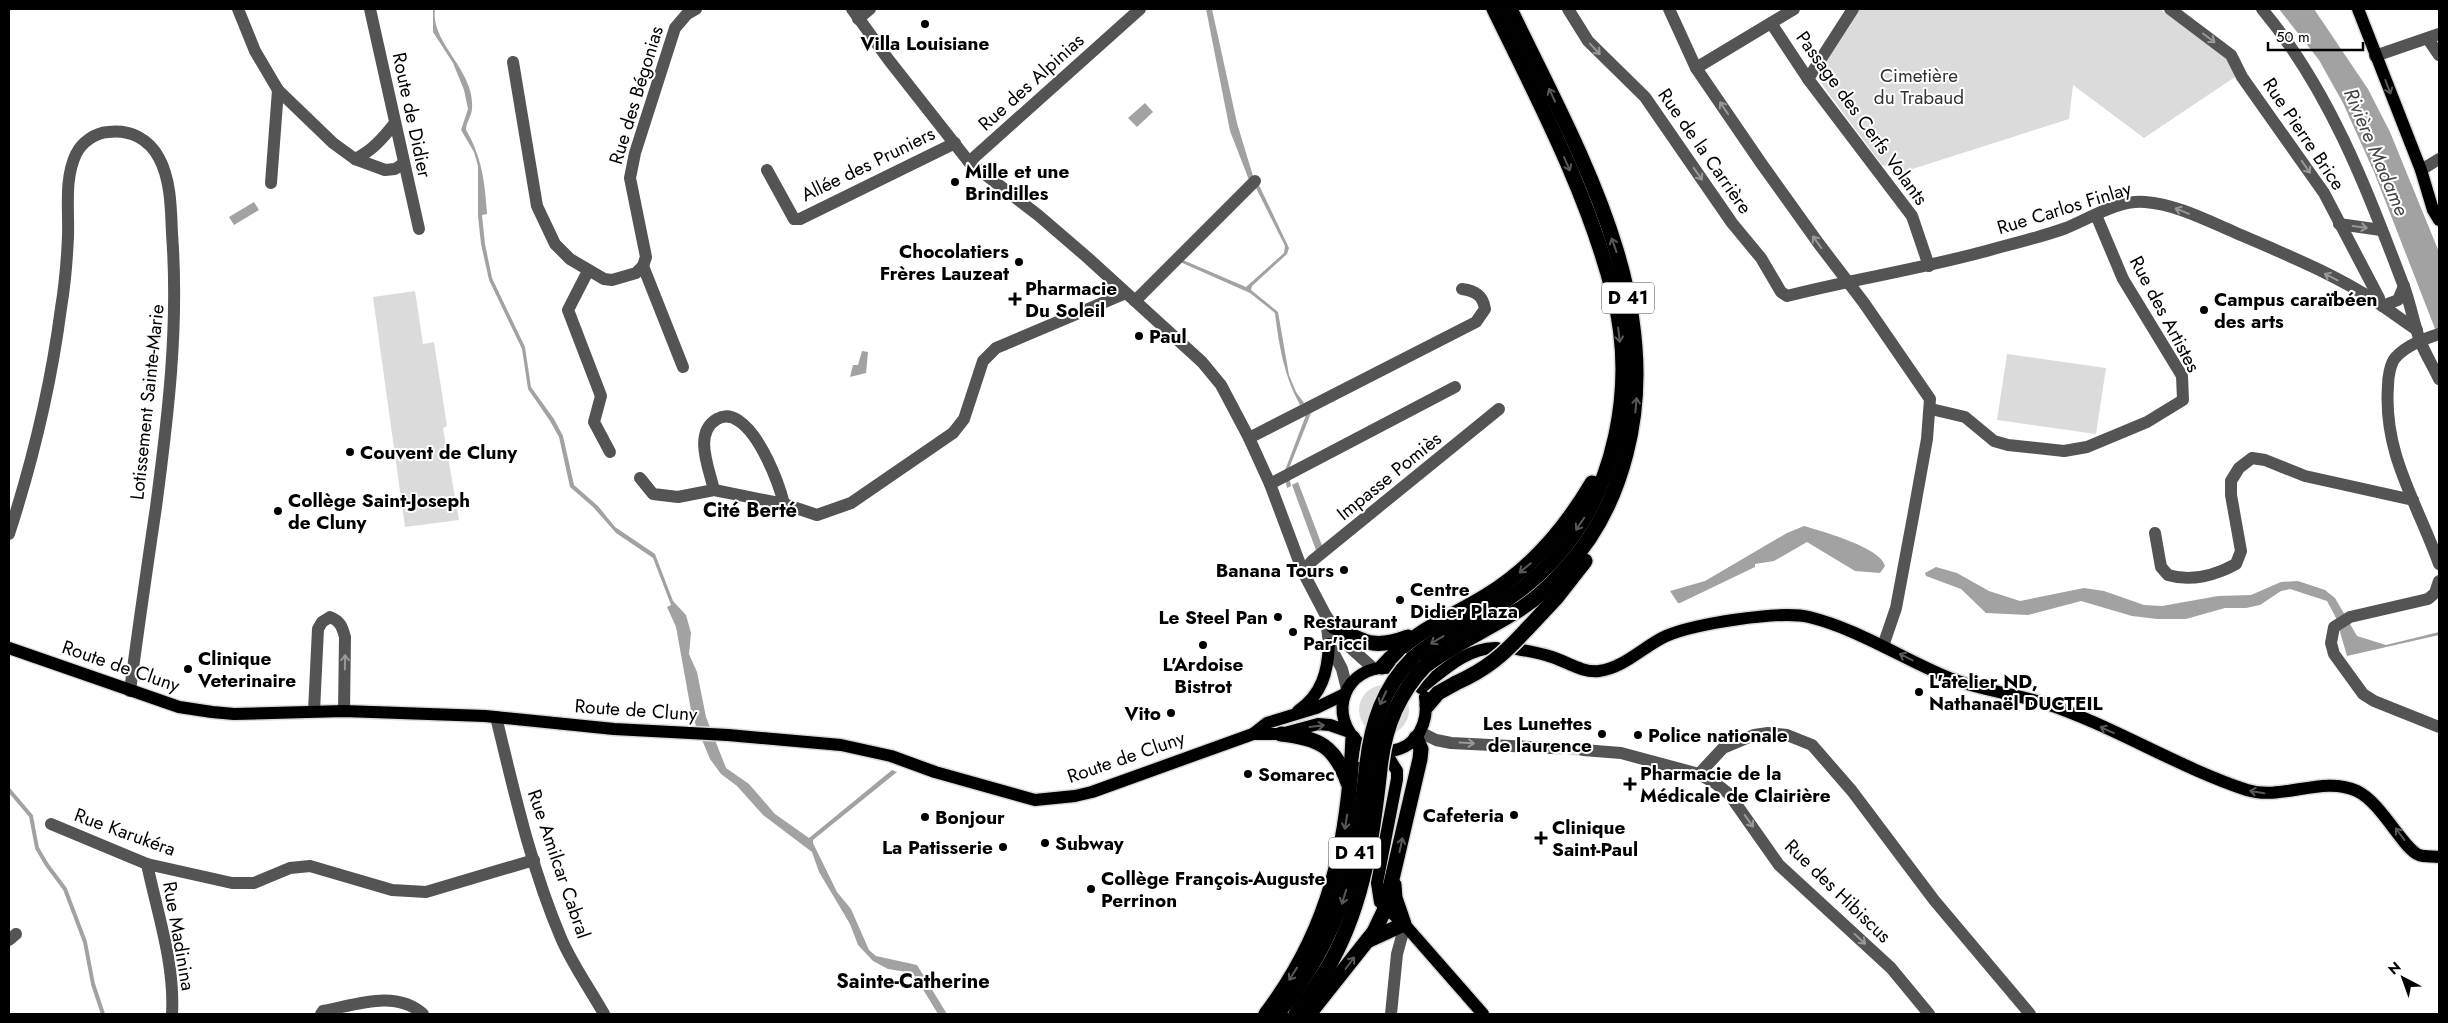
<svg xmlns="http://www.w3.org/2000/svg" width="2448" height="1023" font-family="Jost,sans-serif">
  <rect width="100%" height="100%" fill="#fff"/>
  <!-- green -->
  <g fill="#dbdbdb">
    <path d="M1857,9H2160L2228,59L2235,71V77L2144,138L2073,85L2069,119L1903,172L1882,165L1815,75Z"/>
    <path d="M415,291L423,344L434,342L447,426L443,428L459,520L405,527L373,297Z"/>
    <path d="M2007,354L2106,368L2096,434L1997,420Z"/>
    <circle cx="1384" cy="710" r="25"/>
  </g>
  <!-- water -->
  <g fill="#a2a2a2">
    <path d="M433,9H435C430,43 475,70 472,108C472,116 466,122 466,130C482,157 485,183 487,214L482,215L485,244L492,278L525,347L531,387L554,419L563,436L574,485L598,506L615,527L655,554L673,601L686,615L691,633L689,654L697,672L706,717L726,768L749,784L775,814L809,838L892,770L897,772L813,840V843L837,892L851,909L869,950L876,956L917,965L947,1014H938L913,973L888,969L873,961L858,945L850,924L819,872L812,852L763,815L737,786L721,774L710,759L692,716L676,627L667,607L671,605L653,558L616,533L593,507L570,487L559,437L550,421L528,389L522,349L489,280L481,244L478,216V166L474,152L461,130L468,109L464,90L453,63L433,32Z"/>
    <path d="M1206,9H1212L1237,123L1253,176L1249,180L1230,131Z"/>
    <path d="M2279,9H2314L2368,89L2390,132L2439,252V339L2374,172L2343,103L2319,60Z"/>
    <path d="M1145,103L1153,112L1137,127L1128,118Z"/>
    <path d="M1259,185L1289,248L1287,254L1252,286L1251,290L1278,312L1289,375L1296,392L1304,403L1300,405C1284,376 1279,346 1275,313L1250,293L1180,262L1183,260L1246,287L1284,253L1285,246L1256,188Z"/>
    <path d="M254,202L259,210L234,225L229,217Z"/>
    <path d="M862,351L868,352L866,373L850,377L853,365H858Z"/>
    <path d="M1311,413L1288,471L1291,486L1287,488L1284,473L1306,415Z"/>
    <path d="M1298,482L1323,548L1317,553L1292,485Z"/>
    <path d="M1804,526C1821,531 1882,548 1885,566L1880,573L1855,571L1807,542L1774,561L1755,564V567L1680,603H1678L1670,591L1705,581L1787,533Z"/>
    <path d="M1936,567L1957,573L1989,591L2020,601L2084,588L2104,591L2144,605L2162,606L2218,596L2251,595L2281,582L2298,581L2325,590L2335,598L2357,636L2386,645L2439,632V635L2347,656L2336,618L2327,601L2290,589L2281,591L2260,605L2246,608H2225L2186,619H2157L2132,616L2081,601L2028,615L1986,613L1961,589L1926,576L1925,573Z"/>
  </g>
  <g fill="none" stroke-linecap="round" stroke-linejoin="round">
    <!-- stream -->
    <path stroke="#a2a2a2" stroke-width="4" d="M9,790L31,816L37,848L47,865L65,889L85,942L93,984L103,1014"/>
    <!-- minor-tunnel -->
    <path stroke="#d9d9d9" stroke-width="12" stroke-dasharray="12 6" stroke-linecap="butt" d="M1551,748L1583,750"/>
    <defs>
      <g id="major">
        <path d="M2358,9L2421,170L2433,210L2439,220"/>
        <path d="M9,648L179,707L212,712L234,714L344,711L485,716L614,729L728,735L841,745L891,756L935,772L1035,800L1075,796L1092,792L1253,734H1281L1318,724L1330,725L1347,731"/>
        <path d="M1517,649C1529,651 1540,653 1552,657C1567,662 1583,673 1599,671C1624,668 1644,646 1666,636C1694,624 1780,610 1809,617C1858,629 1901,658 1947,677C1978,690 2012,693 2044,703C2114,726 2177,767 2247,790C2282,801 2323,775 2357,791C2382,803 2403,849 2419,855C2425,857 2433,856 2439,857"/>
        <path d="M1421,688C1443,671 1467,647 1497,648"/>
        <path d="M1298,711C1322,695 1328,671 1329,644"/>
        <path d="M1253,734L1267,723L1316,708L1345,694"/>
        <path d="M1361,745C1325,715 1345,664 1391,668"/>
        <path d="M1391,751C1418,747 1429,722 1425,697"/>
        <path d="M1389,758L1397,771V779L1377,883L1380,902L1405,925L1483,1014"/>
      </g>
      <g id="highway">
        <path d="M1333,626C1364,642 1373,650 1408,637"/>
        <path d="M1526,630L1556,598L1585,561"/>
        <path d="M1412,659C1434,639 1461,627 1487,612C1511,598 1534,581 1553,560C1617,492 1636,385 1614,296C1589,196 1539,101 1494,9"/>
        <path d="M1425,666C1452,645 1483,632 1512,614C1532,603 1550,586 1565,569C1596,536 1615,497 1626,454C1667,298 1575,145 1510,9"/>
        <path d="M1382,667C1416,629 1445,621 1486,596C1532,568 1565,529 1592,483"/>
        <path d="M1427,706L1438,693L1456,683"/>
        <path d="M1281,734C1319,738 1335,746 1348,783"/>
        <path d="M1367,941L1404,924L1395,898L1394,885"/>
        <path d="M1266,1014C1331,928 1348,843 1353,738"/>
        <path d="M1277,1014C1344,933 1356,864 1367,763"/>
        <path d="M1296,1014C1308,997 1322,979 1332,960C1364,901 1373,835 1380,769"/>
        <path d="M1309,1014L1374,932L1385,909L1420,759L1421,749L1416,738"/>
      </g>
    </defs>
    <!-- major casing -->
    <use href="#major" stroke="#dbdbdb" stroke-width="15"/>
    <!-- highway casing -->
    <use href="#highway" stroke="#dbdbdb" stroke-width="18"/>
    <!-- minor -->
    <g stroke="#545454" stroke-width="12">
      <path d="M238,9L255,51L278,90L333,143L355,159L385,170L395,169L403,164"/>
      <path d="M370,9L419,229"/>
      <path d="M852,9L888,59L969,162L1038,215L1088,258L1202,362L1221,385L1249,438L1270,484L1303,572L1325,614L1343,641L1374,669"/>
      <path d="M1568,9L1588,41L1645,97L1732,223L1761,258L1781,292L1787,296C1857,278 1928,268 1997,248C2020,242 2044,236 2066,228C2091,218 2117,200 2145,202C2175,204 2206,220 2234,232C2282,253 2333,273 2377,302C2390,311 2403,321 2417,330"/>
      <path d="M1669,9L1696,68L1761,163L1819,244L1864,303L1930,399L1927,439L1913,517L1896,608L1883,646"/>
      <path d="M2170,9L2231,55L2242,77L2324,193L2379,298L2377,302"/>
      <path d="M2262,9C2329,89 2366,187 2403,284C2410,302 2413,320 2419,338C2424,352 2433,366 2439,379"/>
      <path d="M858,19L870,9"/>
      <path d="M1771,23L1808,79L1912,216L1929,266"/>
      <path d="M2428,39L2439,55"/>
      <path d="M2375,56L2439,34"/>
      <path d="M513,62L537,206L555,244L570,259L604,279L612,280L636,273L643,266L646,257L630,178L635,153L675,28L687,14L696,9"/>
      <path d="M1696,68L1794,9"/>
      <path d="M1808,79L1853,9"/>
      <path d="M355,159C372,151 383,138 395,123"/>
      <path d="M969,162L1140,9"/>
      <path d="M767,170L794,219H800L955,143"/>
      <path d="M2421,170L2439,159"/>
      <path d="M271,183L278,90"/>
      <path d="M2339,224L2381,230"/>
      <path d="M643,266L683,367"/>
      <path d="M588,271L568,310L601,396L594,422L610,452"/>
      <path d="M1135,301L1255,181"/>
      <path d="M2382,306L2398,300L2404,286"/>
      <path d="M2439,334C2424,339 2407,345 2396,357C2390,363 2388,378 2388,386C2383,454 2417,502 2439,564"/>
      <path d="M1931,409L1965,417L1994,441L2008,445L2064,451L2087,447L2147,422L2183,400L2182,376L2123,279L2096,215"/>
      <path d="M1249,438L1476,322L1485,309C1483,295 1475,291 1462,289"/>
      <path d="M640,478L653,494L678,497L714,490L784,504L817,515L851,503L953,433L964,419L983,361L996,348L1126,293"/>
      <path d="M1270,484L1455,387"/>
      <path d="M714,490C709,468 693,433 717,419C724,415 732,416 739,421C760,435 778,480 784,504"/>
      <path d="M2155,533L2161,567L2168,575C2191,582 2216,575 2236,564L2241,551L2231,495V481L2239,468L2252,458L2265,460L2305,476L2413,500"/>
      <path d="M9,534C33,460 51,385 61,308C65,284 67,260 68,236C69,210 64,179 76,154C82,142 95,133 108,132C130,129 149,139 159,158C171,180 171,210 172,234C179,326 168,416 156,507C147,568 138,630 130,691"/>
      <path d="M1303,572L1312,561L1499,409"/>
      <path d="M2439,581L2435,593L2428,599L2350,617L2334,627L2331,643L2334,654L2363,694L2374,701L2439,727"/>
      <path d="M1326,619L1329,644L1342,669L1347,689"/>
      <path d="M314,711L318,629L322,622L330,617C340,621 342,626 345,637L344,711"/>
      <path d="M496,717C514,791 531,868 561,938C572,964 590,989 604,1014"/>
      <path d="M1420,732L1436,740L1451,743L1551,748"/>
      <path d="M1583,750L1621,753L1699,774L1715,783L1729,794L1779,865L1891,968L1929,1014"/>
      <path d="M1699,774L1723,748L1754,735L1768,733L1787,735L1812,745L1852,791L1934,900L2030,1014"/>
      <path d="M51,824L147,864L232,883H254L290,868L310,866L392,890L426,892L534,860"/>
      <path d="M147,864C157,912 175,964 172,1014"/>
      <path d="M9,940L16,934"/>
      <path d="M321,1014L323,1011C355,1005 396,989 423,1014"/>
      <path d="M1391,1014L1397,954L1405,925"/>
    </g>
    <!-- major -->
    <use href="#major" stroke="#000" stroke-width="12"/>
    <!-- highway -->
    <use href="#highway" stroke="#000" stroke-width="15"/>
    <defs>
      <g id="highway-bridge">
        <path d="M1456,683C1487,669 1503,655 1526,630"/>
        <path d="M1367,763C1372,723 1383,688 1412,659"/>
        <path d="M1380,769C1384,729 1397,695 1425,666"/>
      </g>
    </defs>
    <!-- highway-bridge casing -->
    <use href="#highway-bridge" stroke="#dbdbdb" stroke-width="18" stroke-linecap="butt"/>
    <!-- highway-bridge -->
    <use href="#highway-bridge" stroke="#000" stroke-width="15"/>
  </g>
  <!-- one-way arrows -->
  <defs><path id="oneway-shaft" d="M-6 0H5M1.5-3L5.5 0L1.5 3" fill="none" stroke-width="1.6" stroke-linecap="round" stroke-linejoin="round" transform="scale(1.25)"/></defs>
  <g stroke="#989898">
    <use href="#oneway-shaft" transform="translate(2209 38) rotate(37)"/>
    <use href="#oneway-shaft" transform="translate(1595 49) rotate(46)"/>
    <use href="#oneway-shaft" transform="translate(1724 108) rotate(-124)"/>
    <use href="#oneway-shaft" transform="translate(2306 167) rotate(55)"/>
    <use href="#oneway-shaft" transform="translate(1698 174) rotate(55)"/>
    <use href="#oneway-shaft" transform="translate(2182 211) rotate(-158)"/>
    <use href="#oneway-shaft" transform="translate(2360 227) rotate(8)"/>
    <use href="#oneway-shaft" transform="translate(1817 242) rotate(-126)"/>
    <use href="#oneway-shaft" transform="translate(2331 277) rotate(-153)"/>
    <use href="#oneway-shaft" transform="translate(345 662) rotate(-89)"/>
    <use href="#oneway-shaft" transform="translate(1467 743) rotate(3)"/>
    <use href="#oneway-shaft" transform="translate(1749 821) rotate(55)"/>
    <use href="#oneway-shaft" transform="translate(1860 939) rotate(43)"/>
  </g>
  <g stroke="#595959">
    <use href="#oneway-shaft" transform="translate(2388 87) rotate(69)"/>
    <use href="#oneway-shaft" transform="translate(1552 95) rotate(-115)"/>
    <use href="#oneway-shaft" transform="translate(1567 164) rotate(66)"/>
    <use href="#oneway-shaft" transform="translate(1614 245) rotate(-110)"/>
    <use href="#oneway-shaft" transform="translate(1619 335) rotate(83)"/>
    <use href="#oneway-shaft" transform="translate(1636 405) rotate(-85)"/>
    <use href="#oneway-shaft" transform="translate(1580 524) rotate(124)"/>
    <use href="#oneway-shaft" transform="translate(1525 568) rotate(140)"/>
    <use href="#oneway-shaft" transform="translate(1437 640) rotate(149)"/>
    <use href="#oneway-shaft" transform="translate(1906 657) rotate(-153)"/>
    <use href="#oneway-shaft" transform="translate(1383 698) rotate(115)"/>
    <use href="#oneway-shaft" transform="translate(1317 726) rotate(-7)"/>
    <use href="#oneway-shaft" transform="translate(2107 730) rotate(-155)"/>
    <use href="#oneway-shaft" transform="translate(2257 792) rotate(-170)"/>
    <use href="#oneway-shaft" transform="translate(1346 822) rotate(99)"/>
    <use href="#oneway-shaft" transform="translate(2400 834) rotate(-127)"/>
    <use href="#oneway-shaft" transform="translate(1401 845) rotate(-78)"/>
    <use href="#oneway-shaft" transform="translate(1344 897) rotate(107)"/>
    <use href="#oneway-shaft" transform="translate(1350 963) rotate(-53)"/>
    <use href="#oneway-shaft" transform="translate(1293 974) rotate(122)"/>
  </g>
  <!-- markers -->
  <g fill="#000" stroke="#fff" stroke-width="2">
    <circle cx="925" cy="24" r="5"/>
    <circle cx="955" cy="182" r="5"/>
    <circle cx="1019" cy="262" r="5"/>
    <path d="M1012.5 291.5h5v5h5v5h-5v5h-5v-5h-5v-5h5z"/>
    <circle cx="2204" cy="310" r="5"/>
    <circle cx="1139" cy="336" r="5"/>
    <circle cx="350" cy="452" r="5"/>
    <circle cx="278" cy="511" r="5"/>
    <circle cx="1344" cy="570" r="5"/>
    <circle cx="1400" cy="600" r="5"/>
    <circle cx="1278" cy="617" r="5"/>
    <circle cx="1293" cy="632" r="5"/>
    <circle cx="1203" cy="645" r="5"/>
    <circle cx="188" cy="669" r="5"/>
    <circle cx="1919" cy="692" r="5"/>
    <circle cx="1171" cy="713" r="5"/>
    <circle cx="1602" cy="734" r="5"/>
    <circle cx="1638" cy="735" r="5"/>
    <circle cx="1248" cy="774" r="5"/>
    <path d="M1627.5 776.5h5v5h5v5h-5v5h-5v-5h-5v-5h5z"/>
    <circle cx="1514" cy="815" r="5"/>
    <circle cx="925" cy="817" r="5"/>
    <path d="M1538.5 830.5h5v5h5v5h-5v5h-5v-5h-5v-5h5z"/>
    <circle cx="1045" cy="843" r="5"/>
    <circle cx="1003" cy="847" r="5"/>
    <circle cx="1091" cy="889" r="5"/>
  </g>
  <g text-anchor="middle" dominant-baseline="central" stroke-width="4" stroke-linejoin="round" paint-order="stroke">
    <!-- shield labels -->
    <g fill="#fff" stroke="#4c4c4c" stroke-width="1">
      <rect x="1602" y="282.5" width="52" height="31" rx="4"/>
      <rect x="1329" y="837.5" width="52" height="31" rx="4"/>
    </g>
    <g font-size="18" font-weight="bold" fill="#000">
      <text x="1628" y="298">D 41</text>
      <text x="1355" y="853">D 41</text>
    </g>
    <!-- poi labels -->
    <g font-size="19" font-weight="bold" fill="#000" stroke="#fff" text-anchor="start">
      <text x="925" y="43" text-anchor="middle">Villa Louisiane</text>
      <text x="965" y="171">Mille et une<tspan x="965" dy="22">Brindilles</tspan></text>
      <text x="1009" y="251" text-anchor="end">Chocolatiers<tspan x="1009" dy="22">Frères Lauzeat</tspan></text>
      <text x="1025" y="288">Pharmacie<tspan x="1025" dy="22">Du Soleil</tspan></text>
      <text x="2214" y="299">Campus caraïbéen<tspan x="2214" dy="22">des arts</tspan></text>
      <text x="1149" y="336">Paul</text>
      <text x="360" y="452">Couvent de Cluny</text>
      <text x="288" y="500">Collège Saint-Joseph<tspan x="288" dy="22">de Cluny</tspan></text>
      <text x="1334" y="570" text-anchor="end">Banana Tours</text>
      <text x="1410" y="589">Centre<tspan x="1410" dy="22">Didier Plaza</tspan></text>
      <text x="1268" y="617" text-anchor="end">Le Steel Pan</text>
      <text x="1303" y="621">Restaurant<tspan x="1303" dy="22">Par'icci</tspan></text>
      <text x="198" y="658">Clinique<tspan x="198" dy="22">Veterinaire</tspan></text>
      <text x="1203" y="664" text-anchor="middle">L'Ardoise<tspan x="1203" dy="22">Bistrot</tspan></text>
      <text x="1929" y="681">L'atelier ND,<tspan x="1929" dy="22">Nathanaël DUCTEIL</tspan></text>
      <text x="1161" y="713" text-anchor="end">Vito</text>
      <text x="1592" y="723" text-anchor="end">Les Lunettes<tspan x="1592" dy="22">de laurence</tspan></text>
      <text x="1648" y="735">Police nationale</text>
      <text x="1640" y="773">Pharmacie de la<tspan x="1640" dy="22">Médicale de Clairière</tspan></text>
      <text x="1258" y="774">Somarec</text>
      <text x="1504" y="815" text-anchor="end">Cafeteria</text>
      <text x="935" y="817">Bonjour</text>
      <text x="1552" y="827">Clinique<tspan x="1552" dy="22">Saint-Paul</tspan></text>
      <text x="1055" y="843">Subway</text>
      <text x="993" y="847" text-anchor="end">La Patisserie</text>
      <text x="1101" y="878">Collège François-Auguste<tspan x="1101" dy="22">Perrinon</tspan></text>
    </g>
    <!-- park labels -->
    <g font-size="19" fill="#323232" stroke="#fff">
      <text x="1919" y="75">Cimetière<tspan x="1919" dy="22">du Trabaud</tspan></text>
    </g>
    <!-- street labels -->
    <g font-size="19" fill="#000" stroke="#fff">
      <text transform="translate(1031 82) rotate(-42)">Rue des Alpinias</text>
      <text transform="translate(636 95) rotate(-73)">Rue des Bégonias</text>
      <text transform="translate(412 115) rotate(78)">Route de Didier</text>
      <text transform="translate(1862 118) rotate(54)">Passage des Cerfs Volants</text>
      <text transform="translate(2304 134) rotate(56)">Rue Pierre Brice</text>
      <text transform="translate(1705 151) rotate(55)">Rue de la Carrière</text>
      <text transform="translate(868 164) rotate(-26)">Allée des Pruniers</text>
      <text transform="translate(2064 208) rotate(-17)">Rue Carlos Finlay</text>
      <text transform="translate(2165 314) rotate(62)">Rue des Artistes</text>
      <text transform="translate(147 402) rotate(-84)">Lotissement Sainte-Marie</text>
      <text transform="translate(1389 476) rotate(-39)">Impasse Pomiès</text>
      <text transform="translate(121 666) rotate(19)">Route de Cluny</text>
      <text transform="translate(636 710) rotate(4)">Route de Cluny</text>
      <text transform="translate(1126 757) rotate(-19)">Route de Cluny</text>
      <text transform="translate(125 832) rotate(20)">Rue Karukéra</text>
      <text transform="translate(559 864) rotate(71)">Rue Amilcar Cabral</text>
      <text transform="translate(1838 891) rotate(44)">Rue des Hibiscus</text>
      <text transform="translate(179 936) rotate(80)">Rue Madinina</text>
    </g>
    <!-- water labels -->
    <g font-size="20" font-style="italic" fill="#434343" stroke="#fff">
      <text transform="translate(2376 152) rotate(67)">Rivière Madame</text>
    </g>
    <!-- neighbourhood labels -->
    <g font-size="20" font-weight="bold" fill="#000" stroke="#fff">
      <text x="750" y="510">Cité Berté</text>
      <text x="913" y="981">Sainte-Catherine</text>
    </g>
  </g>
  <!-- border -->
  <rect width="2448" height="1023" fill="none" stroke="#000000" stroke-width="20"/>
  <!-- north arrow -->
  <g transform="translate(2403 978) rotate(319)" stroke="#ffffff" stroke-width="4" paint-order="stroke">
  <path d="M0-4L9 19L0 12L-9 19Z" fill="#000000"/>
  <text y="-8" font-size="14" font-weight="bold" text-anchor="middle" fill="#000000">N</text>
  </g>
  <!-- scale -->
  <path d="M2268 42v8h95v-8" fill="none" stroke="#000000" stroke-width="2.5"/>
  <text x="2276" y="42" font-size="15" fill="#000000" stroke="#ffffff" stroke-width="4" paint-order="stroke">50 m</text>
</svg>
